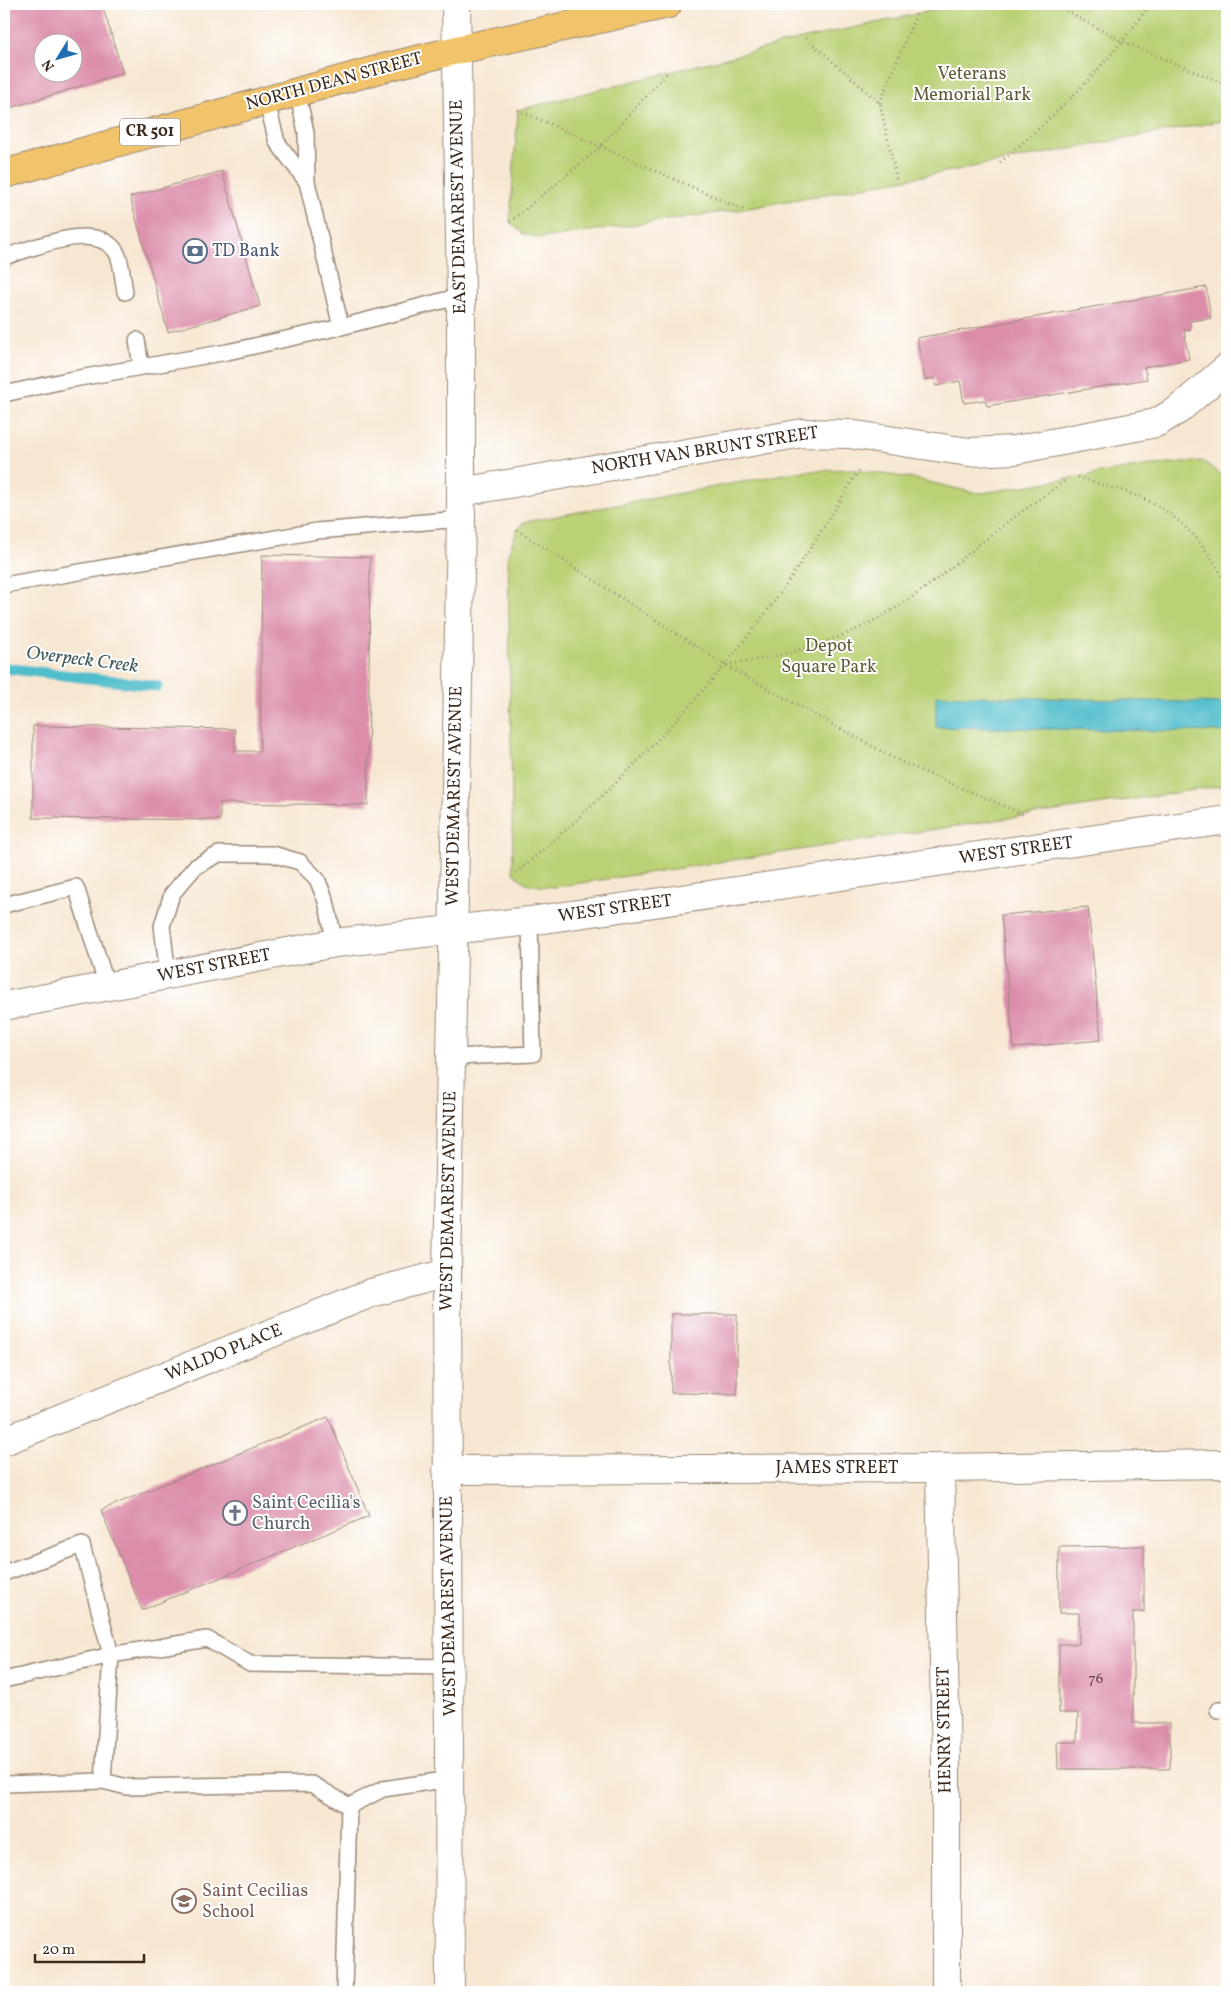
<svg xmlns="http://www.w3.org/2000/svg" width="1231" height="1996" font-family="Vollkorn,serif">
  <rect width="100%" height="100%" fill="#fff"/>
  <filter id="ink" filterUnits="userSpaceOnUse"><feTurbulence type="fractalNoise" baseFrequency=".02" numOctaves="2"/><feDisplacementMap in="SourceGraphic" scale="10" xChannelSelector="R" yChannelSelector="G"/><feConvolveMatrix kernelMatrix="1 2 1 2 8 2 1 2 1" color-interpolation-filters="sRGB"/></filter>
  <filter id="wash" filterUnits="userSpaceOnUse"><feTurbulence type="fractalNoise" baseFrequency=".0096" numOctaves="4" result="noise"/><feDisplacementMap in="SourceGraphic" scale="20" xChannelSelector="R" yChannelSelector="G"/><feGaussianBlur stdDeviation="1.12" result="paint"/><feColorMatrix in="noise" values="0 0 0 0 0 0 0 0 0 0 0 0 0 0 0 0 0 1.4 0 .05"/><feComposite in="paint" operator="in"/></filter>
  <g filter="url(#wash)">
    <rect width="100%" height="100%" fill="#f7e7d2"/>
    <!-- green -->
    <g fill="#bad176" stroke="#7a7e4a">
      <path d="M963,4H1227V120L744,209L540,238L523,234L510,222L518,110L806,38Z"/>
      <path d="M1202,461L1218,472L1227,485V785L555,887C537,886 524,887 513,871L508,554L517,530L524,522L796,472L848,469L912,478L971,492L983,493L1143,466Z"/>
    </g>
    <!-- water -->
    <path fill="#50bdcb" stroke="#467474" d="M936,695L1227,703V732L936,727Z"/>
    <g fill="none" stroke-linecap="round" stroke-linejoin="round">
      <!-- stream -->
      <path stroke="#50bdcb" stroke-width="11" d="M4,668L157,686"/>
    </g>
    <g id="blocks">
      <!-- building -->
      <g fill="#db8daa" fill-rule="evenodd">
        <path d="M4,4H102L123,73L4,110ZM42,42H72V72H42Z"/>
        <path d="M222,171L260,306L168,332L130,197Z"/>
        <path d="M1206,287L1211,318L1190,321L1191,329L1184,330L1189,359L1144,367L1147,379L987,406L985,400L964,403L960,381L936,386L935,378L925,380L917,338Z"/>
        <path d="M262,555L370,557L368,805L220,803V820L33,818V726L235,729V751H260Z"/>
        <path d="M1088,907L1101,1040L1014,1048L1001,915Z"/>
        <path d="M671,1314H737V1394L671,1393Z"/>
        <path d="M328,1417L369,1516L142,1610L101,1510Z"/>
        <path d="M1144,1546V1612H1133V1723H1170V1769H1058L1057,1742H1077L1078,1713H1059V1644H1079V1613H1059V1547Z"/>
      </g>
    </g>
  </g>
  <g filter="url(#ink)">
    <use href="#blocks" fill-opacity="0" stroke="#998878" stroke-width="1"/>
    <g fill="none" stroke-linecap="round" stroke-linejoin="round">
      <defs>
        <g id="lane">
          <path d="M266,99L277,142L307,182L306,132L297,91"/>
          <path d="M4,257C32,249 104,216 119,258C122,268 123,281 125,292"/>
          <path d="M341,327L461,296"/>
          <path d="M137,340L141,367"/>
          <path d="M4,394L68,380L227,352L341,327L307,182"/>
          <path d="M4,585L317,531L461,519"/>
          <path d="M4,905L76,887L107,986"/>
          <path d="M168,975L162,926L172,894L195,867L219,854H272L300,862L317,879L326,901L335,943"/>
          <path d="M452,1057L533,1054L530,921"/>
          <path d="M4,1573L82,1545L111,1655L4,1680"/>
          <path d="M1218,1710H1227"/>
          <path d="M103,1781L127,1787L312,1784L349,1806"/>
          <path d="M4,1784L103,1781L111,1655L207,1639L250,1664L450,1667"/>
          <path d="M344,1992L349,1806L383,1789L450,1779"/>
        </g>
        <g id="street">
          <path d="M461,492L803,433L849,434L969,452L1015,450L1156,423L1178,410L1227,368"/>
          <path d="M4,1006L335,943L530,921L1227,820"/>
          <path d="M4,1441L371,1293L447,1273"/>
          <path d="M940,1468L946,1763V1992"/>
          <path d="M447,1470L940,1468L1227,1464"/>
          <path d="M450,1992L447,1273L461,519V296L456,4"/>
        </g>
        <path id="primary" d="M4,174L387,67L457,50L668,4"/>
      </defs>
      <!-- lane casing -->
      <use href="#lane" stroke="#998878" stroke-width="18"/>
      <!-- street casing -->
      <use href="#street" stroke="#998878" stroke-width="30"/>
      <!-- primary casing -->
      <use href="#primary" stroke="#998878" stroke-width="30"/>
      <!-- path -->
      <g stroke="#998878" stroke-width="3" stroke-dasharray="1 4" stroke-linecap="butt">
        <path d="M1053,4L1124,42L1227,85"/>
        <path d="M806,38L880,103L897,181"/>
        <path d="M880,103L916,14"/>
        <path d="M518,110L744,210"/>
        <path d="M1000,162C1057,115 1108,64 1150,4"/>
        <path d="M510,222L596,151L667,73"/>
        <path d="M1078,477C1098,484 1120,489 1140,497C1180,514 1208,547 1227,585"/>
        <path d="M517,530L725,665L899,761L1025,815"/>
        <path d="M726,665C777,657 825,646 871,622C922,596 963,556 1009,521C1028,507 1048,493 1067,479"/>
        <path d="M516,873C604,799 686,716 756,626C794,577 826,523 859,470"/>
      </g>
      <!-- lane -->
      <use href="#lane" stroke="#fff" stroke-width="15"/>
      <!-- street -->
      <use href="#street" stroke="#fff" stroke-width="28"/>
      <!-- primary -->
      <use href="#primary" stroke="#f1c36a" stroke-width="28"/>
    </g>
  </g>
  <!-- icons -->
  <defs>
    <symbol id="bank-ring" viewBox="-11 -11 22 22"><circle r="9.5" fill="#fff" stroke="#5c6f8a" stroke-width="1.5"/><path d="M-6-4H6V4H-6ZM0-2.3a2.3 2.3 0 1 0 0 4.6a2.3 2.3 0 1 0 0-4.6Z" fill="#5c6f8a"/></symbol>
    <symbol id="church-ring" viewBox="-11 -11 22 22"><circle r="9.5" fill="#fff" stroke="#6b7280" stroke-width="1.5"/><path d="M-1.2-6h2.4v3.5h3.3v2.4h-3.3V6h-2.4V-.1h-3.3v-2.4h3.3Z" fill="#6b7280"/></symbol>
    <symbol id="school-ring" viewBox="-11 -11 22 22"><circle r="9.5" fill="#fff" stroke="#8d6e63" stroke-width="1.5"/><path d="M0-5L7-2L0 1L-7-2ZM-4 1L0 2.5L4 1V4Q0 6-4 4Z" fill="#8d6e63"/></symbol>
  </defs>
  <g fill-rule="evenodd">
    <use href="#bank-ring" x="181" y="237" width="28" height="28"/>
    <use href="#church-ring" x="221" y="1499" width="28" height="28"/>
    <use href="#school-ring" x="170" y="1887" width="28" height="28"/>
  </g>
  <g text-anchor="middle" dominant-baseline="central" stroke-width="4" stroke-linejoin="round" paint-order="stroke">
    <!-- number labels -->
    <g font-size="15" fill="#634341">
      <text x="1096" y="1679">76</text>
    </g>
    <!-- shield labels -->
    <rect fill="#fff" stroke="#766a62" stroke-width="1" x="120" y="118.5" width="60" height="27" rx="4"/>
    <g font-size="16" font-weight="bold" fill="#3b2a1e">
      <text x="150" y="132">CR 501</text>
    </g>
    <!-- park labels -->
    <g font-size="18" fill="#615c38" stroke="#fff">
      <text x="972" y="74">Veterans<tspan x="972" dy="21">Memorial Park</tspan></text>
      <text x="829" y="646">Depot<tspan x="829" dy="21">Square Park</tspan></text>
    </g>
    <!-- street labels -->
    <g font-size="18" fill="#3b2a1e" stroke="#fff">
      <text transform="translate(334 82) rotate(-15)">NORTH DEAN STREET</text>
      <text transform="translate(459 207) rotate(-91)">EAST DEMAREST AVENUE</text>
      <text transform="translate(705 451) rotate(-9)">NORTH VAN BRUNT STREET</text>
      <text transform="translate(455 796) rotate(-89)">WEST DEMAREST AVENUE</text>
      <text transform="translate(1016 851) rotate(-8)">WEST STREET</text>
      <text transform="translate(615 909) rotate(-8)">WEST STREET</text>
      <text transform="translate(214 966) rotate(-11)">WEST STREET</text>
      <text transform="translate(449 1201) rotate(-89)">WEST DEMAREST AVENUE</text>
      <text transform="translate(224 1353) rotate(-22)">WALDO PLACE</text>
      <text x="837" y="1468">JAMES STREET</text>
      <text transform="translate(449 1606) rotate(-91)">WEST DEMAREST AVENUE</text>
      <text transform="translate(945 1730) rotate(-91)">HENRY STREET</text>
    </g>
    <!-- service labels -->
    <g font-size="18" fill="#4e5e75" stroke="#fff" text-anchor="start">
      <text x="212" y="251">TD Bank</text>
    </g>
    <!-- worship labels -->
    <g font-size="18" fill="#5b616d" stroke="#fff" text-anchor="start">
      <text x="252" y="1503">Saint Cecilia's<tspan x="252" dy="21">Church</tspan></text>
    </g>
    <!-- education labels -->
    <g font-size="18" fill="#785e54" stroke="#fff" text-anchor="start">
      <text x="202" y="1891">Saint Cecilias<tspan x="202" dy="21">School</tspan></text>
    </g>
    <!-- water labels -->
    <g font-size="19" font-style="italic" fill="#425d5b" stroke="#fff">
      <text transform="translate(82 660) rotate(7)">Overpeck Creek</text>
    </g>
  </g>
  <!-- margin -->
  <rect width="1231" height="1996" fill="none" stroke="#fff" stroke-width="20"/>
  <!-- north arrow -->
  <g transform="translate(58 58) rotate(233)"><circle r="24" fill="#ffffff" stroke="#b1aaa5"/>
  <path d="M0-4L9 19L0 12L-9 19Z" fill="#1f6fb2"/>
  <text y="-8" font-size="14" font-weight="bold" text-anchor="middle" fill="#3b2a1e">N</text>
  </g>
  <!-- scale -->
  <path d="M35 1954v8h109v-8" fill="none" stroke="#3b2a1e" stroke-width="2.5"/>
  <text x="42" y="1954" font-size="15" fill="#3b2a1e" stroke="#ffffff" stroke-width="4" paint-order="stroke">20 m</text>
</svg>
